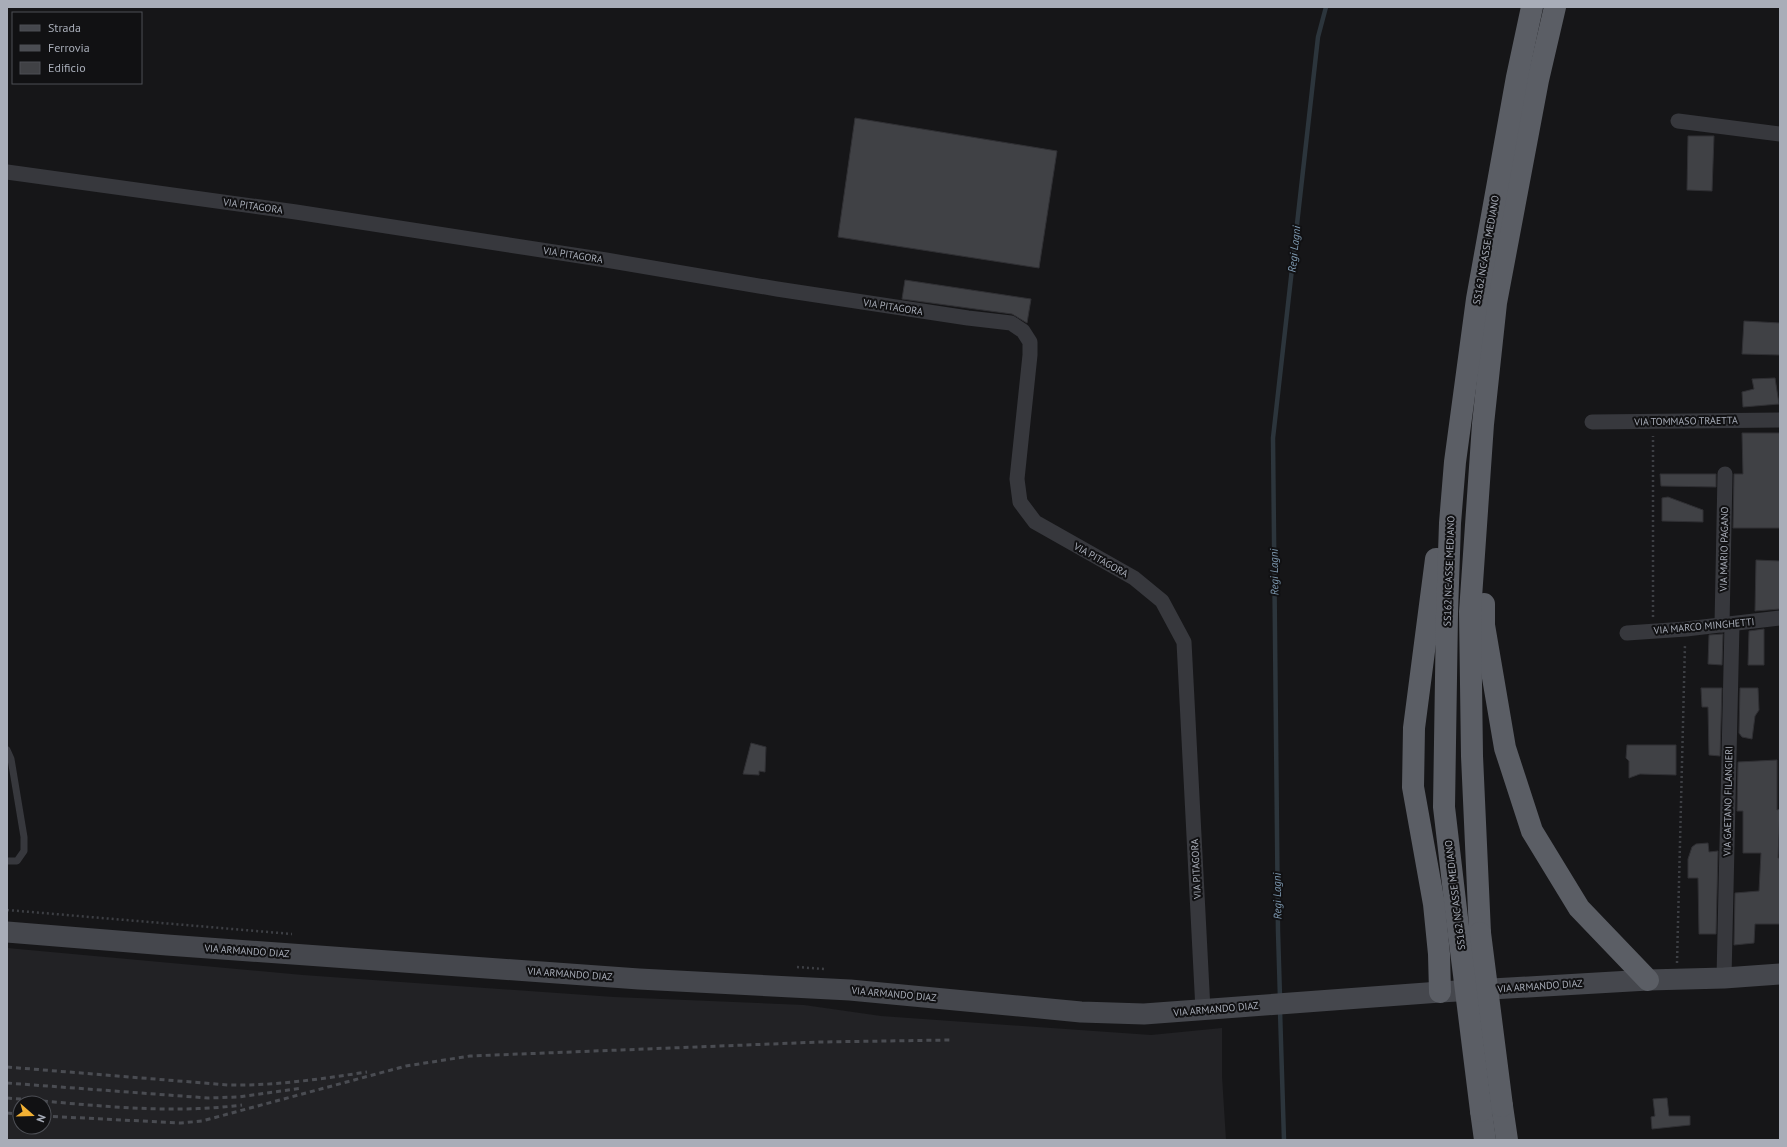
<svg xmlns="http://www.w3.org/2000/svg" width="1787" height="1147" font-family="'PT Sans',sans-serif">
  <rect width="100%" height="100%" fill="#161618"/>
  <!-- built -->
  <path fill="#222225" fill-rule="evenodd" d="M7,948L303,975L614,997L804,1005L881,1016L1151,1035L1222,1028V1076L1226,1140H7ZM20,1103H44V1127H20Z"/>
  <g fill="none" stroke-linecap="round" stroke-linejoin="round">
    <!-- stream -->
    <g stroke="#2c353c" stroke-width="4.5">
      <path d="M1280,998L1278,931L1273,438L1318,37L1326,7"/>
      <path d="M1280,1010L1284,1140"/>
    </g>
  </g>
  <!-- building -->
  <g fill="#404145" stroke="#303034">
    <path d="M855,118L1057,151L1039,268L838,237Z"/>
    <path d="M1688,136H1714L1712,191L1687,190Z"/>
    <path d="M905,280L1031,299L1027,323L1012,314L902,299Z"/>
    <path d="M1744,321L1780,323V355L1742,354Z"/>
    <path d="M1775,378L1779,404L1743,407L1742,392L1754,389L1752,379Z"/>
    <path d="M1742,433H1780V528H1733L1734,474H1743Z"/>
    <path d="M1660,474H1716V487L1661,486Z"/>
    <path d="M1668,497L1703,510V522L1662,521V498Z"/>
    <path d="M1756,560L1780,561V609L1755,611Z"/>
    <path d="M1764,629V665H1748L1749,631Z"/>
    <path d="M1723,634L1722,665L1708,664L1709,635Z"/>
    <path d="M1701,688H1722L1720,756L1709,755L1708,707H1702Z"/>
    <path d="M1740,688H1758L1759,710L1755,716L1752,739L1742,737L1739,733Z"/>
    <path d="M751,743L766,747L765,772L759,771V775L743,774Z"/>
    <path d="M1627,745H1676V775L1640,774L1629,778V761L1626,758Z"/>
    <path d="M1777,760V810L1780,809L1778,858H1780V924H1755L1754,943L1734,945L1735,893L1759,891L1761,853H1743V811H1737L1738,762Z"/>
    <path d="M1708,843L1709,852L1718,851L1716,934H1699L1698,878H1688V859L1692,847L1696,844Z"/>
    <path d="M1667,1098L1669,1116H1690V1125L1652,1129L1651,1117L1655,1116L1653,1099Z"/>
  </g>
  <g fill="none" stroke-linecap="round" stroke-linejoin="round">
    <!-- path -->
    <g stroke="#3d3f44" stroke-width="2.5" stroke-dasharray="2 3" stroke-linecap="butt">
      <path d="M1653,617V436"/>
      <path d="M7,910L292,934"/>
      <path d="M1677,963L1685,644"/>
      <path d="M797,967L824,969"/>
    </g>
    <!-- service -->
    <path stroke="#37383d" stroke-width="7" d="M7,750L11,759L24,837V851L17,861H7"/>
    <!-- minor -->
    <g stroke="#37383d" stroke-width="15">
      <path d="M1678,121L1780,134"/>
      <path d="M7,172L296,212L606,260L777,289L968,318L1011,323L1023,331L1030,342V355L1017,479L1020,502L1035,522L1134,578L1162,601L1184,642L1203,1010"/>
      <path d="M1592,422L1780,420"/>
      <path d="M1722,625L1725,474"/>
      <path d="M1627,633L1686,629L1780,618"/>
      <path d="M1724,978L1732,624"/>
    </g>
    <!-- secondary -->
    <path stroke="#45474d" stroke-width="21" d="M7,932L167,945L639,979L850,990L1081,1012L1144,1014L1440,992L1648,980L1724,978L1780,974"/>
    <!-- trunk -->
    <g stroke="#5b5e65" stroke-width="22">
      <path d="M1436,559L1414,728L1413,787L1434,904L1439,954L1440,992"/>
      <path d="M1484,604V625L1505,748L1532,831L1579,908L1648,980"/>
      <path d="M1480,933L1472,756L1470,612L1483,424L1496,303L1538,80L1555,7"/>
      <path d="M1459,935L1444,807L1447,614L1450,523L1455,462L1477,299L1517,77L1532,7"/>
      <path d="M1502,1106L1507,1140"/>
      <path d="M1481,1111L1485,1140"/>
    </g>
    <!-- rail -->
    <g stroke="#4a4c52" stroke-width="3" stroke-dasharray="5 4" stroke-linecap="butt">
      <path d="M7,1067L228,1085C275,1086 320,1079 367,1072"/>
      <path d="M7,1083L208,1098L239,1097L302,1088"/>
      <path d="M7,1098C85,1104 164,1115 242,1105"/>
      <path d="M7,1113L20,1114"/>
      <path d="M44,1116L181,1123L202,1121L406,1066L470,1056L821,1042L950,1040"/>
    </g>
    <!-- trunk-bridge -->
    <g stroke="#5b5e65" stroke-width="22">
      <path d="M1480,933L1502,1106"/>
      <path d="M1459,935L1481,1111"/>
    </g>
  </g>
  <g text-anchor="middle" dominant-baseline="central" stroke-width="4" stroke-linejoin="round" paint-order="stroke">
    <!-- street labels -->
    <g font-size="10" fill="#a8adb8" stroke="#111113">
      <text transform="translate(253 206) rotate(8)">VIA PITAGORA</text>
      <text transform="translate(1486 250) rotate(-80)">SS162 NC ASSE MEDIANO</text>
      <text transform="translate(573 255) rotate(9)">VIA PITAGORA</text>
      <text transform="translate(893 307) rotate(9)">VIA PITAGORA</text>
      <text transform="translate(1686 421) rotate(-1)">VIA TOMMASO TRAETTA</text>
      <text transform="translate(1724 549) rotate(-89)">VIA MARIO PAGANO</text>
      <text transform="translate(1101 560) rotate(29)">VIA PITAGORA</text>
      <text transform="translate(1449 571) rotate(-88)">SS162 NC ASSE MEDIANO</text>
      <text transform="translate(1704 626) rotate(-5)">VIA MARCO MINGHETTI</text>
      <text transform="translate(1728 801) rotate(-89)">VIA GAETANO FILANGIERI</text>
      <text transform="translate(1196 869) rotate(-93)">VIA PITAGORA</text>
      <text transform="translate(1455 895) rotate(-97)">SS162 NC ASSE MEDIANO</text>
      <text transform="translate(247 951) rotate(4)">VIA ARMANDO DIAZ</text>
      <text transform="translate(570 974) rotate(4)">VIA ARMANDO DIAZ</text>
      <text transform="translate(1540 986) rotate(-4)">VIA ARMANDO DIAZ</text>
      <text transform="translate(894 994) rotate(5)">VIA ARMANDO DIAZ</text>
      <text transform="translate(1216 1009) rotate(-5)">VIA ARMANDO DIAZ</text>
    </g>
    <!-- water labels -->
    <g font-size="11" font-style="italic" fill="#7f9bb3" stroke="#111113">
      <text transform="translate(1294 249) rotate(-84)">Regi Lagni</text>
      <text transform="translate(1274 572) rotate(-91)">Regi Lagni</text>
      <text transform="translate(1277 896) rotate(-91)">Regi Lagni</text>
    </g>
  </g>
  <!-- border -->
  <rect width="1787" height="1147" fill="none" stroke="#a8adb8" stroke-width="16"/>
  <!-- legend -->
  <rect x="12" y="12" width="130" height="72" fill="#111113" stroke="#4d4f55"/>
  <rect x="20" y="25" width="20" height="6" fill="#45474d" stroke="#4d4f55"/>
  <text x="48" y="32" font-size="12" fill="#a8adb8">Strada</text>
  <rect x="20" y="45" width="20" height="6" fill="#4a4c52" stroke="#4d4f55"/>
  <text x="48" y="52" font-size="12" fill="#a8adb8">Ferrovia</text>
  <rect x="20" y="62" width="20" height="12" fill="#404145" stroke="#4d4f55"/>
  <text x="48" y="72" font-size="12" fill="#a8adb8">Edificio</text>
  <!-- north arrow -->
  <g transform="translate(32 1115) rotate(110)"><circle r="19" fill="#111113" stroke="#4d4f55"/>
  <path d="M0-3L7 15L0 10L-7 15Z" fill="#f2b134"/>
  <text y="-6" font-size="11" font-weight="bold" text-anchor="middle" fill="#a8adb8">N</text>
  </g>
</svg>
